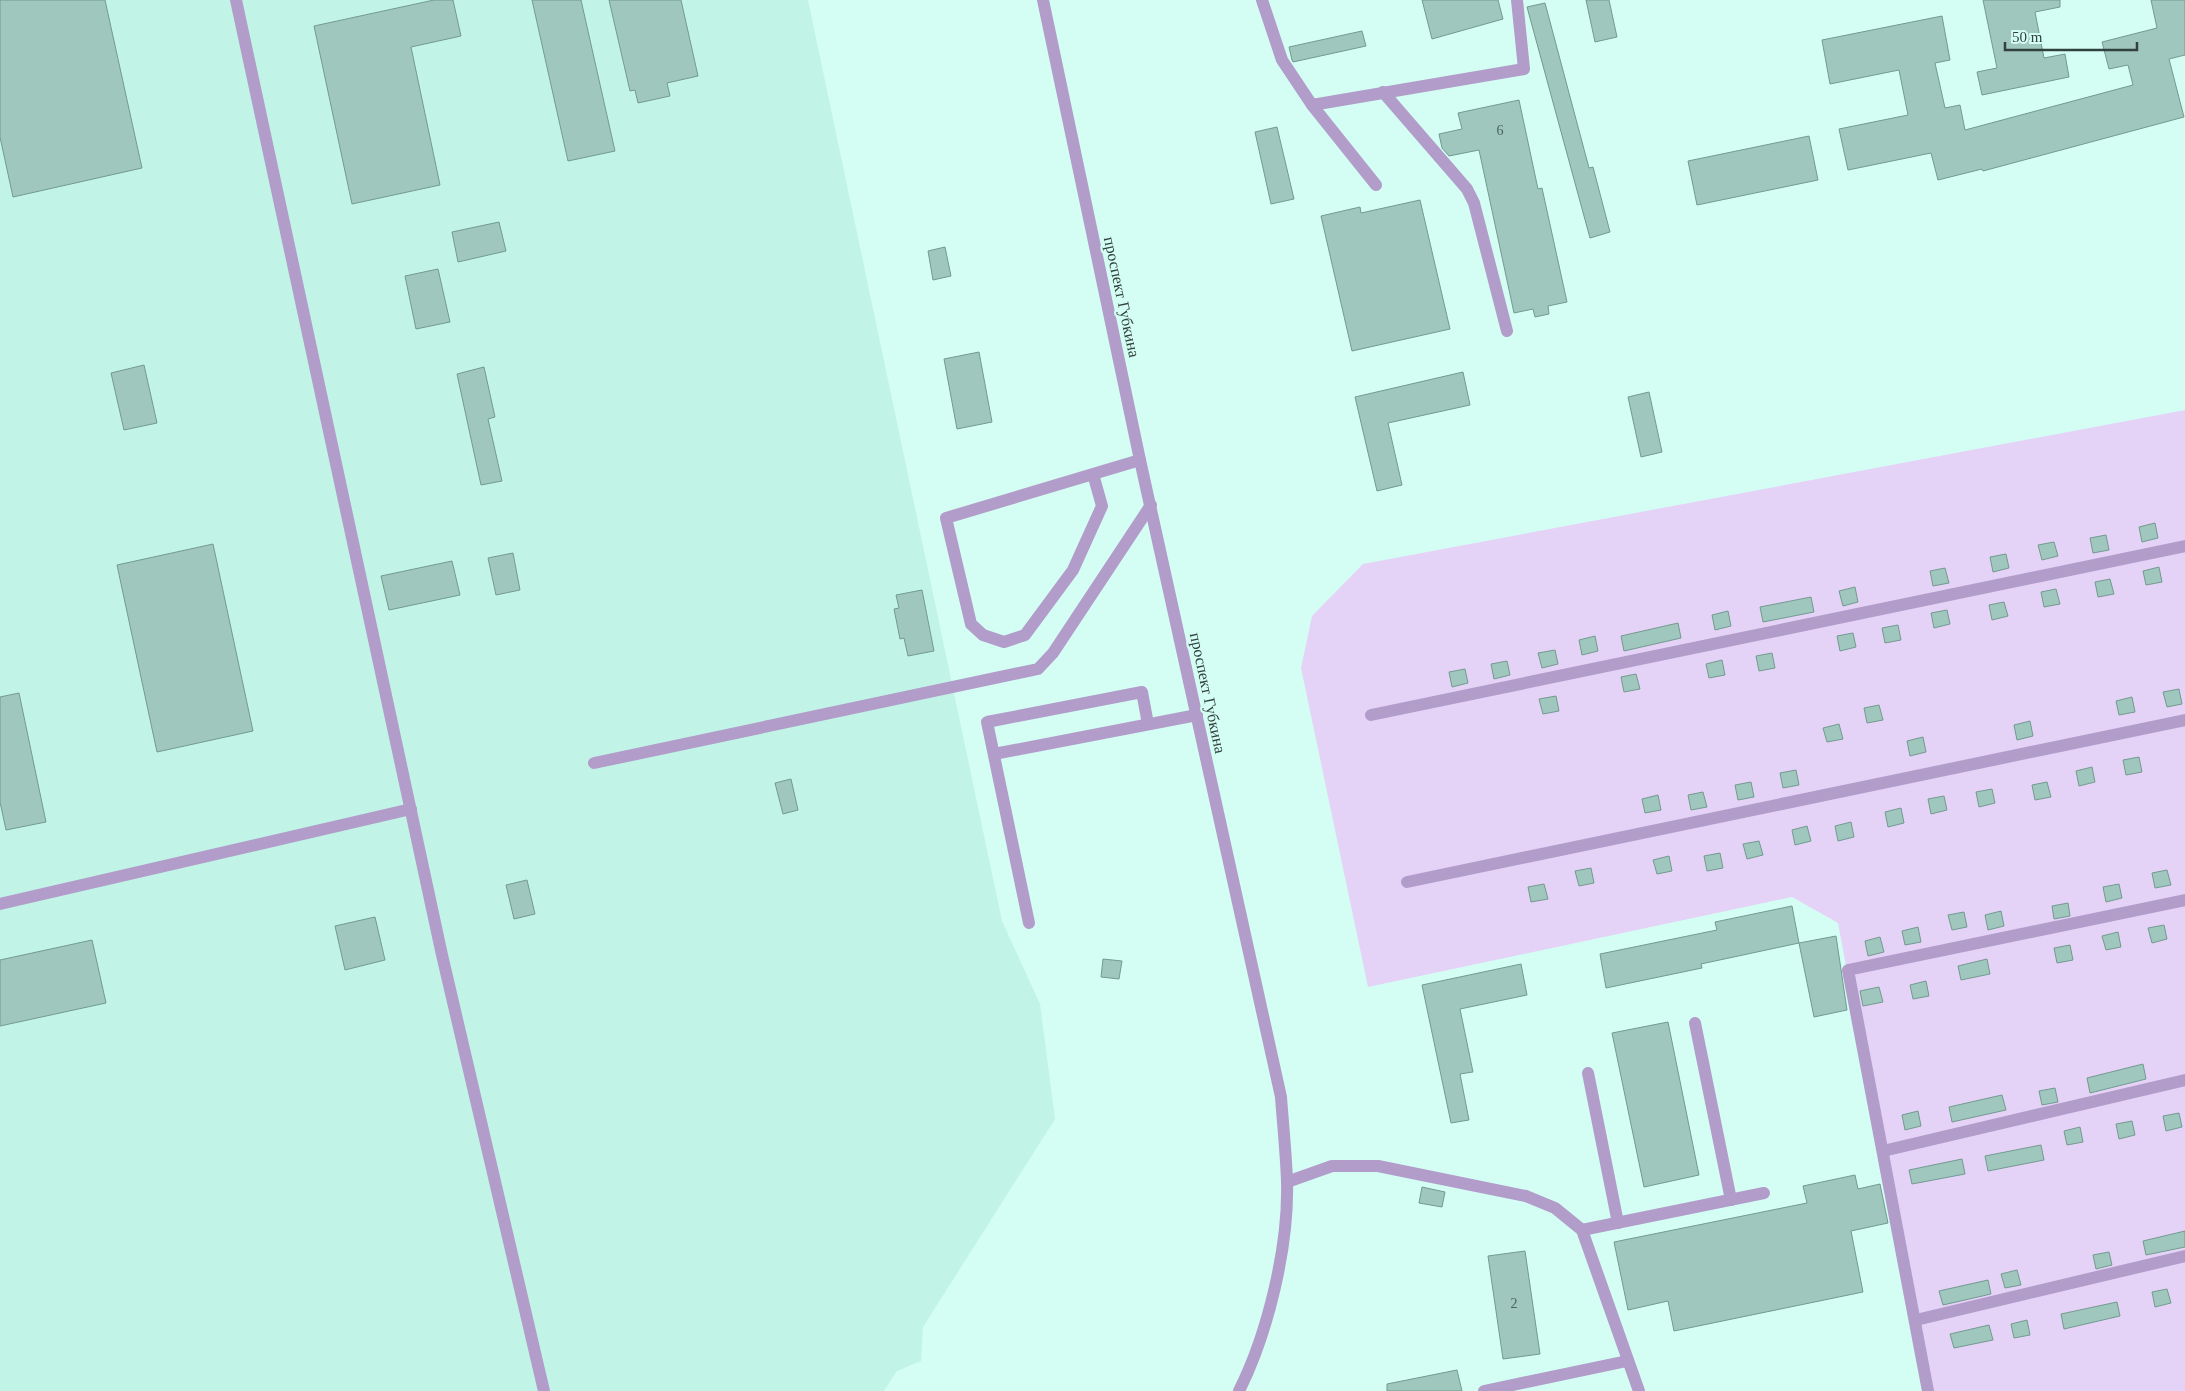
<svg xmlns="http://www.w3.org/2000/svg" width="2185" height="1391" font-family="'Times New Roman',serif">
  <rect width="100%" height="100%" fill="#d4fef3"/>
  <!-- built -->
  <path fill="#c1f4e7" d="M0,0H808L1002,921L1040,1004L1055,1119L923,1327L921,1361L897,1371L884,1391H0Z"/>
  <!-- green -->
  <path fill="#e4d3f7" d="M2185,410V1391H1925L1838,923L1792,897L1368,987L1301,668L1312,616L1363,564Z"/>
  <!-- building -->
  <g fill="#9fc7bd" stroke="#739a90">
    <path d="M0,0H105L142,168L13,197L0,137Z"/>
    <path d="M434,0H453L461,36L411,47L440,185L352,204L314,26Z"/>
    <path d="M532,0H581L615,151L568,161Z"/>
    <path d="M609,0H681L698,76L667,83L670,96L638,103L635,90L630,91Z"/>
    <path d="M1422,0H1498L1503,19L1432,39Z"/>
    <path d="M1586,0H1609L1617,37L1595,42Z"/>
    <path d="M1983,0H2060V7L2035,12L2044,58L2065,54L2069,77L1982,95L1977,72L1997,68Z"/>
    <path d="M2151,0H2185V55L2169,59L2184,117L1983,171L1982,169L1938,180L1931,153L1848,170L1839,129L1908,115L1899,70L1830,84L1822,40L1942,16L1950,60L1935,63L1945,108L1960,105L1965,130L2133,85L2128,65L2109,69L2102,42L2157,28Z"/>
    <path d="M1545,3L1589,168L1593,167L1610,232L1590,238L1527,7Z"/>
    <path d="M1362,31L1366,46L1293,62L1292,60L1289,47Z"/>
    <path d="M1519,100L1538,189L1542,188L1567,302L1548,306L1549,314L1535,317L1533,309L1514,313L1479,150L1449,156L1442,148L1439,134L1462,129L1458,113Z"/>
    <path d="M1277,127L1294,199L1271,204L1255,132Z"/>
    <path d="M1809,136L1818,180L1697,205L1688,161Z"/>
    <path d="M1420,200L1450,329L1352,351L1321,216L1360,207L1361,213Z"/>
    <path d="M499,222L506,251L458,262L452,232Z"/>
    <path d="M945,247L951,276L933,280L928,251Z"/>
    <path d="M438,269L450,322L416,329L405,276Z"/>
    <path d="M979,352L992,422L957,429L944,359Z"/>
    <path d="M144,365L157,423L124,430L111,373Z"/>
    <path d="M484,367L495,417L488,419L502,481L481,485L457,374Z"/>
    <path d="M1463,372L1470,405L1388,423L1402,485L1377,491L1355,397Z"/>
    <path d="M1649,392L1662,452L1641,457L1628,397Z"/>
    <path d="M2155,523L2158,538L2142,542L2139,527Z"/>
    <path d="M2106,535L2109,550L2093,553L2090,538Z"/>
    <path d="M2054,542L2058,556L2042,560L2038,545Z"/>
    <path d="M213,544L253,731L157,752L117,565Z"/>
    <path d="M513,553L520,590L496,595L488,558Z"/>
    <path d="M2006,554L2009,568L1993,572L1990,557Z"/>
    <path d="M452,561L460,595L389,610L381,576Z"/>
    <path d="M2159,567L2162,582L2146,585L2143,571Z"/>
    <path d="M1945,568L1949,583L1933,586L1930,571Z"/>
    <path d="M2110,579L2114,594L2098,597L2095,582Z"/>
    <path d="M1855,587L1858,602L1843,606L1839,591Z"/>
    <path d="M2056,589L2060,604L2044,607L2041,592Z"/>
    <path d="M922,590L934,651L908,656L904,638L900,639L894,609L899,608L896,595Z"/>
    <path d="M1811,597L1814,612L1763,622L1760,607Z"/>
    <path d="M2004,602L2008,616L1992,620L1989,605Z"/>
    <path d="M1947,610L1950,624L1934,628L1931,613Z"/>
    <path d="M1728,611L1731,626L1715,630L1712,615Z"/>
    <path d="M1678,623L1681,638L1624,651L1621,636Z"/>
    <path d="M1898,625L1901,640L1885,643L1882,628Z"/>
    <path d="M1853,633L1856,647L1840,651L1837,636Z"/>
    <path d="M1595,636L1598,651L1582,655L1579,640Z"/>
    <path d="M1555,650L1558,664L1542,668L1538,653Z"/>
    <path d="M1772,653L1775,668L1759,671L1756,656Z"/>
    <path d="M1722,660L1725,675L1709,678L1706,664Z"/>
    <path d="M1507,661L1510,675L1494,679L1491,664Z"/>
    <path d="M1465,669L1468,683L1452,687L1449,672Z"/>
    <path d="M1636,674L1640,689L1624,692L1621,677Z"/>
    <path d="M2179,689L2182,704L2167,707L2163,692Z"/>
    <path d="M19,693L46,822L6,830L0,802V697Z"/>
    <path d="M1556,696L1559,711L1543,714L1539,699Z"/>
    <path d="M2132,697L2135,712L2119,715L2116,701Z"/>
    <path d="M1879,705L1883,720L1867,723L1864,708Z"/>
    <path d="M2030,721L2033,736L2017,740L2014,725Z"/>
    <path d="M1839,724L1843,739L1827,742L1823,728Z"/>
    <path d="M1923,737L1926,752L1910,756L1907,741Z"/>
    <path d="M2139,757L2142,772L2126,775L2123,760Z"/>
    <path d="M2092,767L2095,782L2079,786L2076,771Z"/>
    <path d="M1796,770L1799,785L1783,788L1780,773Z"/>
    <path d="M791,779L798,810L783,814L775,783Z"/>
    <path d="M1751,782L1754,797L1738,800L1735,785Z"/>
    <path d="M2047,782L2051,797L2035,800L2032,785Z"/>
    <path d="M1992,789L1995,803L1979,807L1976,792Z"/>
    <path d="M1703,792L1707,807L1691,810L1688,795Z"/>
    <path d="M1658,795L1661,810L1645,813L1642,799Z"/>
    <path d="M1944,796L1947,810L1931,814L1928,799Z"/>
    <path d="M1901,808L1904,823L1888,827L1885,812Z"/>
    <path d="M1851,822L1854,837L1838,841L1835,826Z"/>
    <path d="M1807,826L1811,841L1795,845L1792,830Z"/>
    <path d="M1759,841L1763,855L1747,859L1743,844Z"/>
    <path d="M1720,853L1723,868L1707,871L1704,856Z"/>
    <path d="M1669,856L1672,871L1657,874L1653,860Z"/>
    <path d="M1591,868L1594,883L1579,886L1575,871Z"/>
    <path d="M2167,870L2171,885L2155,888L2152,873Z"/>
    <path d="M527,880L535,914L514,919L506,885Z"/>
    <path d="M1544,884L1548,899L1531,902L1528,887Z"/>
    <path d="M2119,884L2122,898L2106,902L2103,887Z"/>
    <path d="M2068,903L2070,916L2054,919L2052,906Z"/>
    <path d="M1792,906L1799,943L1701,964L1702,968L1606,988L1600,954L1717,930L1715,922Z"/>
    <path d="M2001,911L2004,926L1988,930L1985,915Z"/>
    <path d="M1964,912L1967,927L1952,930L1948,915Z"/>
    <path d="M375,917L385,960L345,970L335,926Z"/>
    <path d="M2164,925L2167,939L2152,943L2148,928Z"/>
    <path d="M1918,927L1921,942L1905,945L1902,931Z"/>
    <path d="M2118,932L2121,947L2106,950L2102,936Z"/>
    <path d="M1836,936L1847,1010L1814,1017L1799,943Z"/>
    <path d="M1880,937L1884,952L1868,956L1865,941Z"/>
    <path d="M92,940L106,1003L0,1026V960Z"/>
    <path d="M2070,945L2073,960L2057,963L2054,948Z"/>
    <path d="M1103,959L1122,961L1119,979L1101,977Z"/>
    <path d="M1987,959L1990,974L1961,980L1958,966Z"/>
    <path d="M1521,964L1527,995L1460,1009L1473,1072L1460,1074L1469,1120L1451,1123L1422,985Z"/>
    <path d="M1926,981L1929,996L1913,999L1910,985Z"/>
    <path d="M1879,987L1883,1002L1863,1006L1860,991Z"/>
    <path d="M1668,1022L1699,1175L1644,1187L1612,1033Z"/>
    <path d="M2143,1064L2146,1079L2090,1093L2087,1078Z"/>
    <path d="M2055,1088L2058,1102L2042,1105L2039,1091Z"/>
    <path d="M2002,1095L2006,1110L1952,1122L1949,1107Z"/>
    <path d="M1918,1111L1921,1126L1905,1130L1902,1115Z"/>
    <path d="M2179,1113L2182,1127L2166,1131L2163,1116Z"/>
    <path d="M2132,1121L2135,1135L2119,1139L2116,1124Z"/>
    <path d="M2080,1127L2083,1142L2067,1145L2064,1131Z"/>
    <path d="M2041,1145L2044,1160L1988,1171L1985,1156Z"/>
    <path d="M1962,1159L1965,1174L1912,1184L1909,1170Z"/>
    <path d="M1855,1175L1858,1189L1880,1184L1888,1223L1851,1231L1863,1292L1674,1331L1668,1301L1628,1310L1614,1242L1807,1203L1803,1186Z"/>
    <path d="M1422,1187L1445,1192L1442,1207L1419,1203Z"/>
    <path d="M2185,1231V1247L2146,1255L2143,1241Z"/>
    <path d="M1525,1251L1540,1354L1503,1359L1488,1256Z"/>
    <path d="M2109,1252L2112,1265L2096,1269L2093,1255Z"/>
    <path d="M2017,1270L2021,1285L2005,1288L2001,1274Z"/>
    <path d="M1988,1280L1991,1294L1943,1305L1939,1291Z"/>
    <path d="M2167,1289L2171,1303L2155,1307L2152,1292Z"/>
    <path d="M2117,1302L2120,1316L2064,1329L2061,1314Z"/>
    <path d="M2027,1320L2030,1335L2014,1338L2011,1324Z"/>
    <path d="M1989,1325L1993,1340L1954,1348L1950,1334Z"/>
    <path d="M1457,1370L1462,1391H1387V1384Z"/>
  </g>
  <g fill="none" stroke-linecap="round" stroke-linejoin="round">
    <!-- minor -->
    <g stroke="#b29cca" stroke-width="12">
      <path d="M236,0L442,955L544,1391"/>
      <path d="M1043,0L1140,460L1281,1097C1283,1125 1286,1153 1287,1181C1289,1246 1268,1333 1239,1391"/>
      <path d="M1262,0L1282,60L1312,105L1376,185"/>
      <path d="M1383,92L1467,189L1474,203L1507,331"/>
      <path d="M1312,105L1524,69L1517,0"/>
      <path d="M1093,474L1102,506L1073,570L1025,635L1004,642L983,635L971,624L946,518L1140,460"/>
      <path d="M1371,715L2185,546"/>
      <path d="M994,754L1197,715"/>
      <path d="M594,763L1038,669L1053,653L1151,505"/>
      <path d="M1407,882L2185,720"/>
      <path d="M0,904L411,809"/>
      <path d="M1029,923L987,722L1142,692L1148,724"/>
      <path d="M1695,1023L1731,1200"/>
      <path d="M1588,1073L1618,1223"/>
      <path d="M1883,1151L2185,1080"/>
      <path d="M1287,1182L1332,1166H1378L1526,1196L1555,1208L1582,1230L1639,1391"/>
      <path d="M1582,1230L1764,1193"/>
      <path d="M1916,1320L2185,1256"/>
      <path d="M1484,1391L1627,1361"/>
      <path d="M1928,1391L1848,970L2185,900"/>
    </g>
  </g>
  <g text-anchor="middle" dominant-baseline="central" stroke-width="4.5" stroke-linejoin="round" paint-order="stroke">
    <!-- number labels -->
    <g font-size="14" fill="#4c625d">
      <text x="1500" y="130">6</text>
      <text x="1514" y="1303">2</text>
    </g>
    <!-- street labels -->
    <g font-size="16" fill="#31413d" stroke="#d4fef3">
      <text transform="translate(1122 297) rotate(78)">проспект Губкина</text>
      <text transform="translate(1208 693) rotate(78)">проспект Губкина</text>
    </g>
  </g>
  <!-- scale -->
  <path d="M2005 42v8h132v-8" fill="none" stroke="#31413d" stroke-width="2.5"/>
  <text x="2012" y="42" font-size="15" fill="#31413d" stroke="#d4fef3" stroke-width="4" paint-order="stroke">50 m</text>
</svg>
